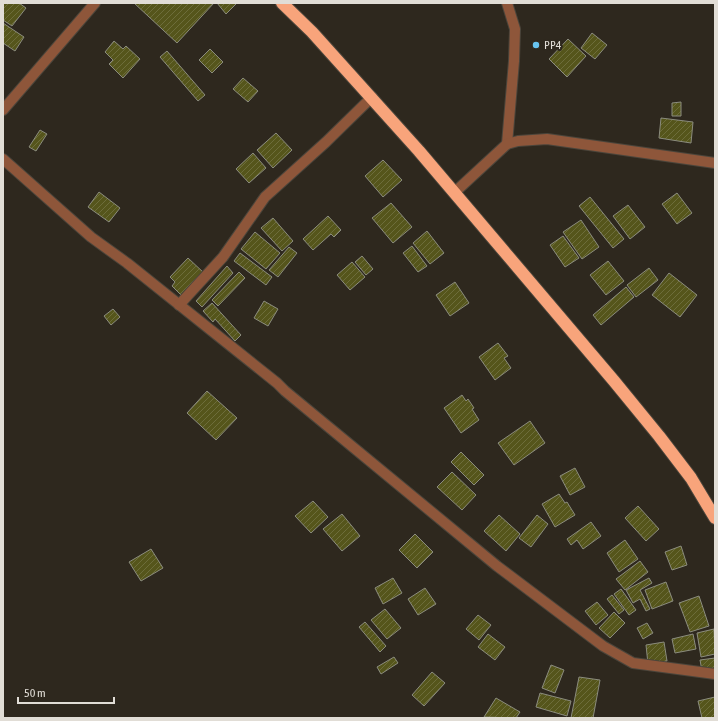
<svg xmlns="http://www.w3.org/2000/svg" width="718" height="721" font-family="'Asap Condensed',sans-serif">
  <defs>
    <pattern id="building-hatch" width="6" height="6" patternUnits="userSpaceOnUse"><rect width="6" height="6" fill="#55551b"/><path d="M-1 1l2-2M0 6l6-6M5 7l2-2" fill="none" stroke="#6d6d3b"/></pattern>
  </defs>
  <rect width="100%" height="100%" fill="#2e281e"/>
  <!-- building -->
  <g fill="url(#building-hatch)" stroke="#8b8c7e">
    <path d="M4,3H19L26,8L12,26L3,20V5Z"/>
    <path d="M134,3H214L177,43Z"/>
    <path d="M217,3H237L226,14Z"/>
    <path d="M3,23L24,37L15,51L3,43Z"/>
    <path d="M592,33L607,45L595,59L581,48Z"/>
    <path d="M568,39L586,56L567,77L549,59Z"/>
    <path d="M114,41L123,49L126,46L140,59L123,78L109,64L113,60L105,52Z"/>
    <path d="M210,49L223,62L212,73L199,60Z"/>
    <path d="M167,51L205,95L198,101L160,57Z"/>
    <path d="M243,78L258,91L248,102L233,89Z"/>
    <path d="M681,102V116H672V103Z"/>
    <path d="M661,118L693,122L691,143L659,138Z"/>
    <path d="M40,130L47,134L36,151L29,147Z"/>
    <path d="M276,133L292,150L273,168L257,150Z"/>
    <path d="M253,153L266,168L249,183L236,169Z"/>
    <path d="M383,160L402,180L383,197L365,176Z"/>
    <path d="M99,192L120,208L109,222L88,207Z"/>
    <path d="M677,193L692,213L677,224L662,204Z"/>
    <path d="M590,197L624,239L613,248L579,206Z"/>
    <path d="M391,203L412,227L393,243L372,218Z"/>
    <path d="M628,205L645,227L630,239L613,216Z"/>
    <path d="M328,216L341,230L334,237L331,234L313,250L303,239Z"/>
    <path d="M273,218L293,241L282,251L261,228Z"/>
    <path d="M581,220L599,247L582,259L563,232Z"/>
    <path d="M427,231L444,253L430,264L413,243Z"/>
    <path d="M255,232L280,253L266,269L241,249Z"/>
    <path d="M563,236L579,258L565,267L550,245Z"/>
    <path d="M412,246L427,266L418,272L403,253Z"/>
    <path d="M289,247L297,253L278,277L269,270Z"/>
    <path d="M240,253L272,277L266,285L234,261Z"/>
    <path d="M362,256L373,269L366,275L355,262Z"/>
    <path d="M188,258L204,273L182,296L172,286L175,282L170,277Z"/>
    <path d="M608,261L624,281L606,295L590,275Z"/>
    <path d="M352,262L365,277L350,290L337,275Z"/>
    <path d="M227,266L233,273L202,307L196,301Z"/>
    <path d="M649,268L658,280L636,297L627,285Z"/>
    <path d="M239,272L245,278L218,306L212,300Z"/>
    <path d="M669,273L697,295L680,317L652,295Z"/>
    <path d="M455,282L469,303L450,316L436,295Z"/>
    <path d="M626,287L634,297L601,325L593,315Z"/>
    <path d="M264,301L278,309L268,326L254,318Z"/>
    <path d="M212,303L241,335L235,341L215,319L213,322L203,311Z"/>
    <path d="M113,309L120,317L111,325L104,316Z"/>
    <path d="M498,343L508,356L504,358L511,368L495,380L479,357Z"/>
    <path d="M207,391L237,418L216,440L187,413Z"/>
    <path d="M462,395L466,401L468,399L474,408L472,409L479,420L461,433L444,408Z"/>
    <path d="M530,421L545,443L514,465L498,443Z"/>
    <path d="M461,452L484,475L474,485L451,462Z"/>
    <path d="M575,468L585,487L570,495L560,476Z"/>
    <path d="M452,472L476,495L462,510L437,487Z"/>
    <path d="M559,494L565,503L567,502L575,515L555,527L542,504Z"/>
    <path d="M313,501L328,517L311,533L295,516Z"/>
    <path d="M638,506L659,529L646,541L625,518Z"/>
    <path d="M342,514L360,536L342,551L323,529Z"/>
    <path d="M499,515L520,534L506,551L484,531Z"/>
    <path d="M537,515L548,524L531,547L519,538Z"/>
    <path d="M591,522L601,536L583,549L577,540L571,545L567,539Z"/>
    <path d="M415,534L433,552L417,568L399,550Z"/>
    <path d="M625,540L638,559L619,572L607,553Z"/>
    <path d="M681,546L687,565L672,570L665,552Z"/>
    <path d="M151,549L163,568L141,581L129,562Z"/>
    <path d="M640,561L648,572L625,590L616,579Z"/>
    <path d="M393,578L402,593L383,604L375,588Z"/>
    <path d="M649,578L652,583L640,590L650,609L646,611L640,599L633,603L626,590Z"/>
    <path d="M666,582L673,601L652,609L645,590Z"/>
    <path d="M425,588L436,604L418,615L408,599Z"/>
    <path d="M621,589L636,610L629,615L614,594Z"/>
    <path d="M612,595L624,610L619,614L607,599Z"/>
    <path d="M699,596L709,626L690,632L679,603Z"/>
    <path d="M597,602L608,615L596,625L585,611Z"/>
    <path d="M385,609L401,628L387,639L371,620Z"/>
    <path d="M614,612L625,623L610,638L599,628Z"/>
    <path d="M478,615L491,625L479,640L466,629Z"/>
    <path d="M365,622L386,646L380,652L359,627Z"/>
    <path d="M647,623L653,633L643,639L637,628Z"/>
    <path d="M714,629L715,654L701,657L697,633Z"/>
    <path d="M488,634L505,647L495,660L478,647Z"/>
    <path d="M693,634L696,649L675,653L672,639Z"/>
    <path d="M664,642L667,661L648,664L646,645Z"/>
    <path d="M394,657L398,663L381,674L377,667Z"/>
    <path d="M715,658V670L702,671L700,660Z"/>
    <path d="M551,665L564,670L555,693L542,688Z"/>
    <path d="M432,672L445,683L424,706L412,695Z"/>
    <path d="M579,677L600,680L593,718H571Z"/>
    <path d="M540,693L571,701L567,716L536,707Z"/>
    <path d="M715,697V718H702L698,701Z"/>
    <path d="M496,698L520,712L516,718L484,717Z"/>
  </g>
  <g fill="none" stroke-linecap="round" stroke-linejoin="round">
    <defs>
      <g id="street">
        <path d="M507,3L515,29L514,61L507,144"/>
        <path d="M3,110L95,3"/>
        <path d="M3,159L91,237L127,263L277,383L285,391L497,566L603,646L633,663L715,674"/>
        <path d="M455,192L507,144L518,141L547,139L715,163"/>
        <path d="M179,305L223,257L265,197L326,142L372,97"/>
      </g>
      <path id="highway" d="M282,3L312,32L419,151L614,381L659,436L691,478L715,518"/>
    </defs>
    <!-- street casing -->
    <use href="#street" stroke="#4b453b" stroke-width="12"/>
    <!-- highway casing -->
    <use href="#highway" stroke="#4b453b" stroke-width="14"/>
    <!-- street -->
    <use href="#street" stroke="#8e563a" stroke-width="10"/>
    <!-- highway -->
    <use href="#highway" stroke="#f8a47b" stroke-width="12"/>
  </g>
  <!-- markers -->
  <circle fill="#68c4f0" stroke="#2e281e" stroke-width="1.5" cx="536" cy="45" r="4"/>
  <g text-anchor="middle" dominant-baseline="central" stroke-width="4" stroke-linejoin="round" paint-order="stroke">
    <!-- poi labels -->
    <g font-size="12" fill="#e1ddd6" stroke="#2e281e" text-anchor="start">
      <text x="544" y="45">PP4</text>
    </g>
  </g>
  <!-- border -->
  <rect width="718" height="721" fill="none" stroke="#e1ddd6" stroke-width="8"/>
  <!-- scale -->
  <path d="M18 697v6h96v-6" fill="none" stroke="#e1ddd6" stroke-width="2"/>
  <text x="24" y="697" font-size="12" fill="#e1ddd6" stroke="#2e281e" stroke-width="3" paint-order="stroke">50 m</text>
</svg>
